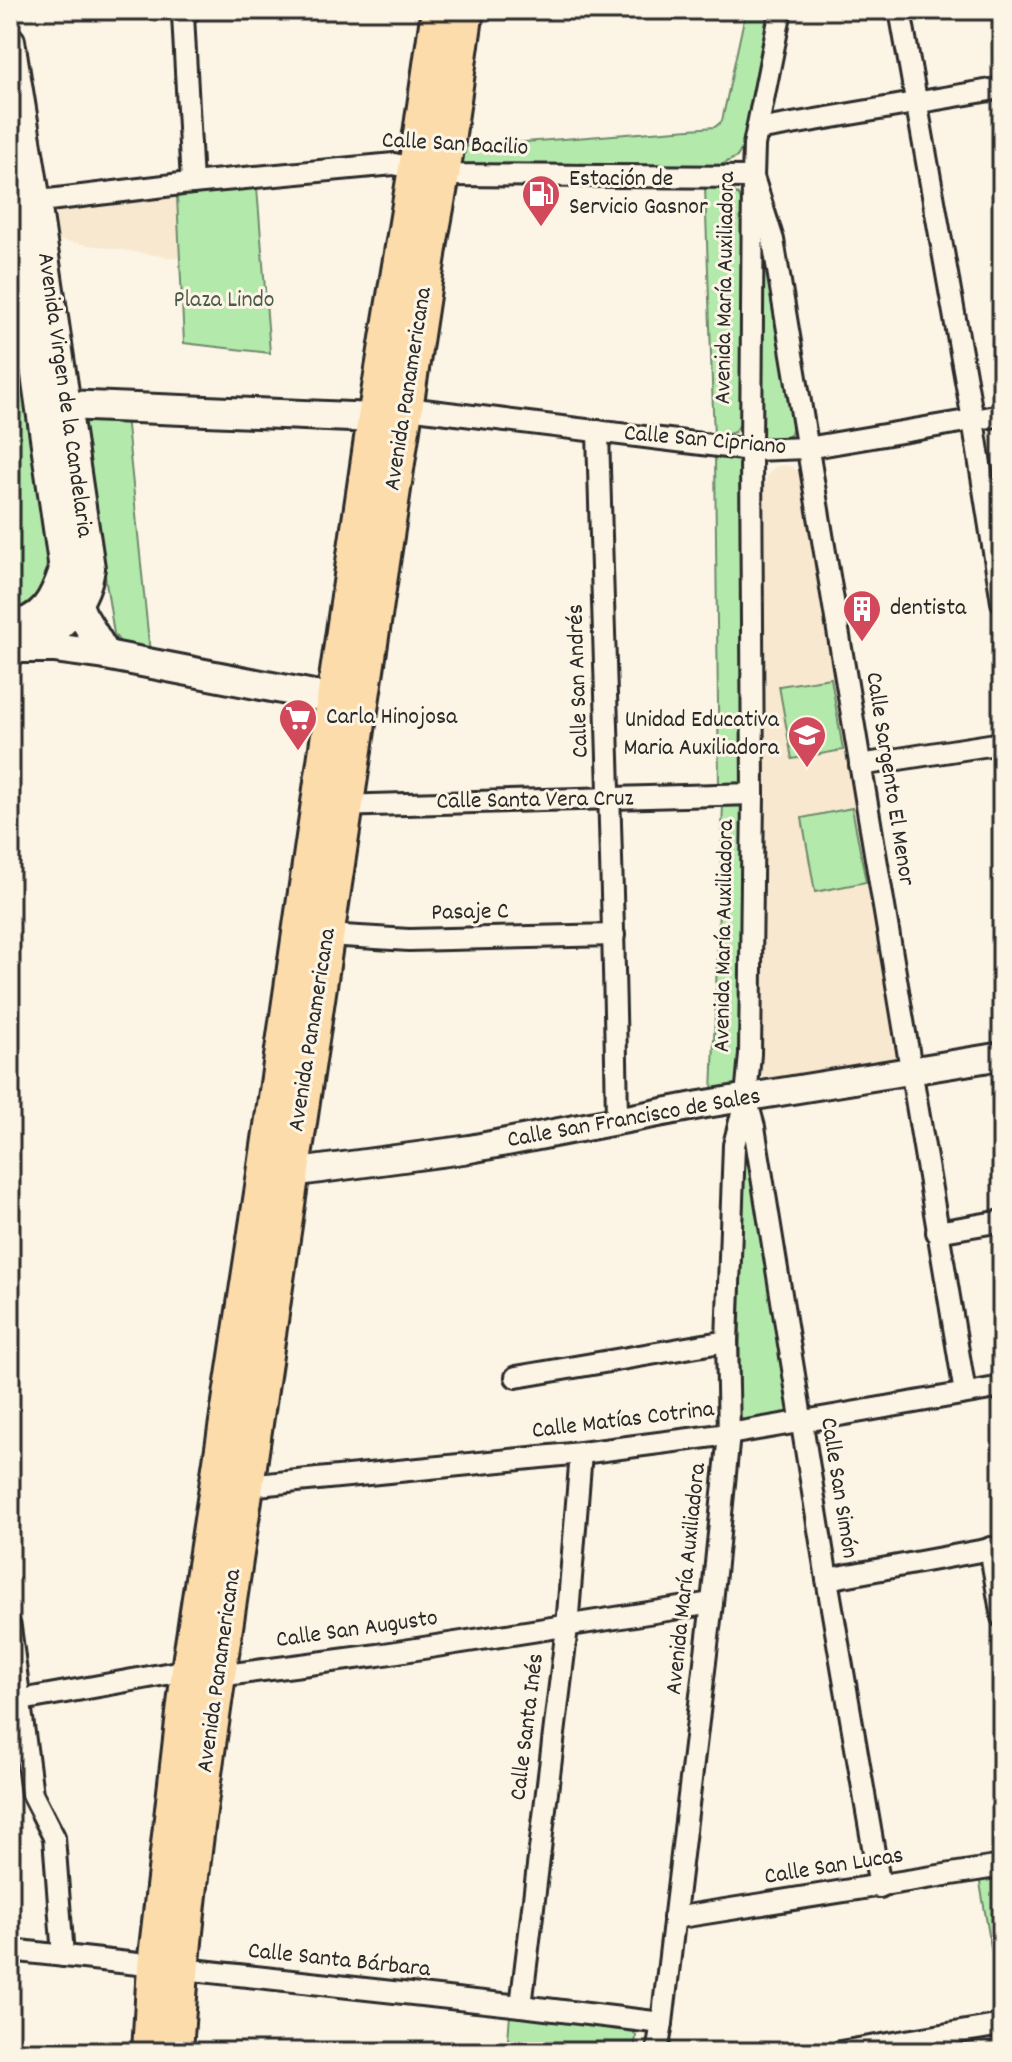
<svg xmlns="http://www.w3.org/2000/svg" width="1012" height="2062" font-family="Dekko,sans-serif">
  <rect width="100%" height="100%" fill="#fcf5e5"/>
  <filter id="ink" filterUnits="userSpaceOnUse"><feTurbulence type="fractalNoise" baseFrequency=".0125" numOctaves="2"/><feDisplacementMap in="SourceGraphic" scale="16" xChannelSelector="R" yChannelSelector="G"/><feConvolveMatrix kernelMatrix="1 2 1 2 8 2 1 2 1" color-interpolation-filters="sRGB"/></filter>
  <g filter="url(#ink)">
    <!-- built -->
    <g fill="#f8e8d0">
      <path d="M177,197L181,259L56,240L53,212Z"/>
      <path d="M784,465L792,467L801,474L897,1053L892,1062L767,1083L762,1075L765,486L767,476L774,467Z"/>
    </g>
    <!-- green -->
    <g fill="#b3eaac" stroke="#6f8a6c" stroke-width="2">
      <path d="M746,10H768L742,148L737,157L721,165L458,166L460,147L715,127L722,121Z"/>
      <path d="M257,187L270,353L184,343L177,197Z"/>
      <path d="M705,187C721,188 734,185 742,201L740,424L735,432L714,438Z"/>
      <path d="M762,246L765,248L794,421L791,434C784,442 769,442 760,437Z"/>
      <path d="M10,303L48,552C46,582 40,601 10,611Z"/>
      <path d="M80,413L126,416L150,653L124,647L114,634Z"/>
      <path d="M715,457L735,459L743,465L744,787L719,788Z"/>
      <path d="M831,678L843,750L792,759L779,686Z"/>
      <path d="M739,802L743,810V1090L712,1093L723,804Z"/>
      <path d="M852,808L866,882L815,892L802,818Z"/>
      <path d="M745,1162L749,1166L792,1407L788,1416L743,1422L739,1415L742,1168Z"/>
      <path d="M1002,1873V2011L979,1877Z"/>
      <path d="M510,2014L631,2028L636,2036L634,2052H507Z"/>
    </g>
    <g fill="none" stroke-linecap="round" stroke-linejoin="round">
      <defs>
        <g id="minor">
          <path d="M191,10L183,15L192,183"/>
          <path d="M900,10L973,420L1002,602"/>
          <path d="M757,130L1002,88"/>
          <path d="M24,203L181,184L394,164L443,175L753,177L773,240L965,1393"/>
          <path d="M407,408L751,450L807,448L1002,415"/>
          <path d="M598,431C604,661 614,891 617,1121"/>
          <path d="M860,765L1002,743"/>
          <path d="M337,806L753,794"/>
          <path d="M327,935L409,940L614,935"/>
          <path d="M747,1102L754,1127L827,1579L880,1887"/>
          <path d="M937,1232L1002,1221"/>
          <path d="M516,1377L727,1341"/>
          <path d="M247,1486L581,1453L729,1434L1002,1387"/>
          <path d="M990,1548L1002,1617"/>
          <path d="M827,1579L1002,1547"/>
          <path d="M10,1627L32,1794L54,1837L63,1956"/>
          <path d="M10,1702L188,1670L218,1676L378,1655L712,1603"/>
          <path d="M674,1918L1002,1866"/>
          <path d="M10,1950L521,2006L662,2023"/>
          <path d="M521,2006L567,1627L581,1453"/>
          <path d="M657,2052L662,2023L712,1603L729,1434L727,1341L734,1145L746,1098L750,1054L753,794L751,450L753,177L754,145L781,10"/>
          <path d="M840,2052L1002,2025"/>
        </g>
        <path id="tertiary" d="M275,1174L291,1173L470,1149L700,1105L1002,1056"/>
        <g id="secondary">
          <path d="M10,41L36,202L90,568C85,606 50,645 10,648"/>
          <path d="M10,193L64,570L82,615L106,655"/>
          <path d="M49,407L65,405L374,418L394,422"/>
          <path d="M10,626C44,622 54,599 64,570"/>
          <path d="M23,648H54L106,655L334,699"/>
        </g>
        <g id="primary">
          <path d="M149,2052L154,1966L188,1670L264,1174L374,418L415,168L438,10"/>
          <path d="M176,2052C189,1844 226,1637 255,1430C311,1031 374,634 432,235L443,175L467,10"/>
        </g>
      </defs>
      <!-- minor casing -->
      <use href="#minor" stroke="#2b2b2b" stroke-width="26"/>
      <!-- tertiary casing -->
      <use href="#tertiary" stroke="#2b2b2b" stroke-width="32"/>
      <!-- secondary casing -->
      <use href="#secondary" stroke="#2b2b2b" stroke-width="34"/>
      <!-- primary casing -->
      <use href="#primary" stroke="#2b2b2b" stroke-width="38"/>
      <!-- minor -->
      <use href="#minor" stroke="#fcf5e5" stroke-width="20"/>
      <!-- tertiary -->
      <use href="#tertiary" stroke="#fcf5e5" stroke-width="26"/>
      <!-- secondary -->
      <use href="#secondary" stroke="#fcf5e5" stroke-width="28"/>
      <!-- primary -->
      <use href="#primary" stroke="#fddcac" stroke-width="32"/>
    </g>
  </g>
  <!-- icons -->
  <defs>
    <symbol id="fuel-pin" viewBox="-11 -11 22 30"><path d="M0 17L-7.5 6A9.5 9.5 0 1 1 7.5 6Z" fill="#d1495b" stroke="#fcf5e5"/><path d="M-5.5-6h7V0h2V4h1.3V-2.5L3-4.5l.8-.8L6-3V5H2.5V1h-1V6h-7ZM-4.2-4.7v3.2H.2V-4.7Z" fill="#fff"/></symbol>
    <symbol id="building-pin" viewBox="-11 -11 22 30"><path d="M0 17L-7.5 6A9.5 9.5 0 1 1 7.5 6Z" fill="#d1495b" stroke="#fcf5e5"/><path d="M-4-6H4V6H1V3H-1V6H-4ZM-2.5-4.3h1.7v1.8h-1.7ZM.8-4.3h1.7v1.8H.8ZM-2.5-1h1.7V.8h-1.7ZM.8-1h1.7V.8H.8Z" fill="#fff"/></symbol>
    <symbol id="supermarket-pin" viewBox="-11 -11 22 30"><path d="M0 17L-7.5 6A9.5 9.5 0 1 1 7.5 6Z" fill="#d1495b" stroke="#fcf5e5"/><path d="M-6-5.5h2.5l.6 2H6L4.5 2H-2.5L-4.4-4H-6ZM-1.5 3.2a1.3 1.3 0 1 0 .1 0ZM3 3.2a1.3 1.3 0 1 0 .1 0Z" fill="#fff"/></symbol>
    <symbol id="school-pin" viewBox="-11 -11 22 30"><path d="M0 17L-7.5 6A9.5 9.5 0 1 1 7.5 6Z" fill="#d1495b" stroke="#fcf5e5"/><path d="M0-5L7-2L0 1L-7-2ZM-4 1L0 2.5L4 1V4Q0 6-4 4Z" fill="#fff"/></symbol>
  </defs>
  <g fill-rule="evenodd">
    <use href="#fuel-pin" x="519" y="172" width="44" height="60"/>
    <use href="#building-pin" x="840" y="587" width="44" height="60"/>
    <use href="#supermarket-pin" x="276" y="696" width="44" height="60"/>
    <use href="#school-pin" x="785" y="713" width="44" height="60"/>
  </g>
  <g text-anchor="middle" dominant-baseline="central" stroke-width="6" stroke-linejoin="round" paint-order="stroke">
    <!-- street labels -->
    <g font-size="24" fill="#2b2b2b" stroke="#fcf5e5">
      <text transform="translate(455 145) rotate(3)">Calle San Bacilio</text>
      <text transform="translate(726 288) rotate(-89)">Avenida María Auxiliadora</text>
      <text transform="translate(409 389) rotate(-81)">Avenida Panamericana</text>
      <text transform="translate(64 395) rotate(82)">Avenida Virgen de la Candelaria</text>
      <text transform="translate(705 441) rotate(5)">Calle San Cipriano</text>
      <text transform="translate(579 681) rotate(-92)">Calle San Andrés</text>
      <text transform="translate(889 779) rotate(81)">Calle Sargento El Menor</text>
      <text transform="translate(535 801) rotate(-1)">Calle Santa Vera Cruz</text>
      <text transform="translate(470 913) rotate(-1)">Pasaje C</text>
      <text transform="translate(725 936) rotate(-89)">Avenida María Auxiliadora</text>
      <text transform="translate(313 1030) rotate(-81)">Avenida Panamericana</text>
      <text transform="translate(634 1119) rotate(-10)">Calle San Francisco de Sales</text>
      <text transform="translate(623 1421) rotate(-7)">Calle Matías Cotrina</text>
      <text transform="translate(838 1488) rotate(81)">Calle San Simón</text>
      <text transform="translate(687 1579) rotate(-84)">Avenida María Auxiliadora</text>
      <text transform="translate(357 1630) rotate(-8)">Calle San Augusto</text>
      <text transform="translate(220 1671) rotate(-82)">Avenida Panamericana</text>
      <text transform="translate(528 1727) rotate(-83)">Calle Santa Inés</text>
      <text transform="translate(834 1867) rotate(-9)">Calle San Lucas</text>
      <text transform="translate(339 1961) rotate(6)">Calle Santa Bárbara</text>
    </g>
    <!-- poi labels -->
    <g font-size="24" fill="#2b2b2b" stroke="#fcf5e5" text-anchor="start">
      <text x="569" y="180">Estación de<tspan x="569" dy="28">Servicio Gasnor</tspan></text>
      <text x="890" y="609">dentista</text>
      <text x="326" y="718">Carla Hinojosa</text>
      <text x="779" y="721" text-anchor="end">Unidad Educativa<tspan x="779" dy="28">Maria Auxiliadora</tspan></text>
    </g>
    <!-- park labels -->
    <g font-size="24" fill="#4d5b4b" stroke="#fcf5e5">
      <text x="224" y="301">Plaza Lindo</text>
    </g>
  </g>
  <!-- margin -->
  <rect width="1012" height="2062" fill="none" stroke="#fcf5e5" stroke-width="40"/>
  <rect x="20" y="20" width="972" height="2022" fill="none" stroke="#2b2b2b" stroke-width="3" filter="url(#ink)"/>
</svg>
